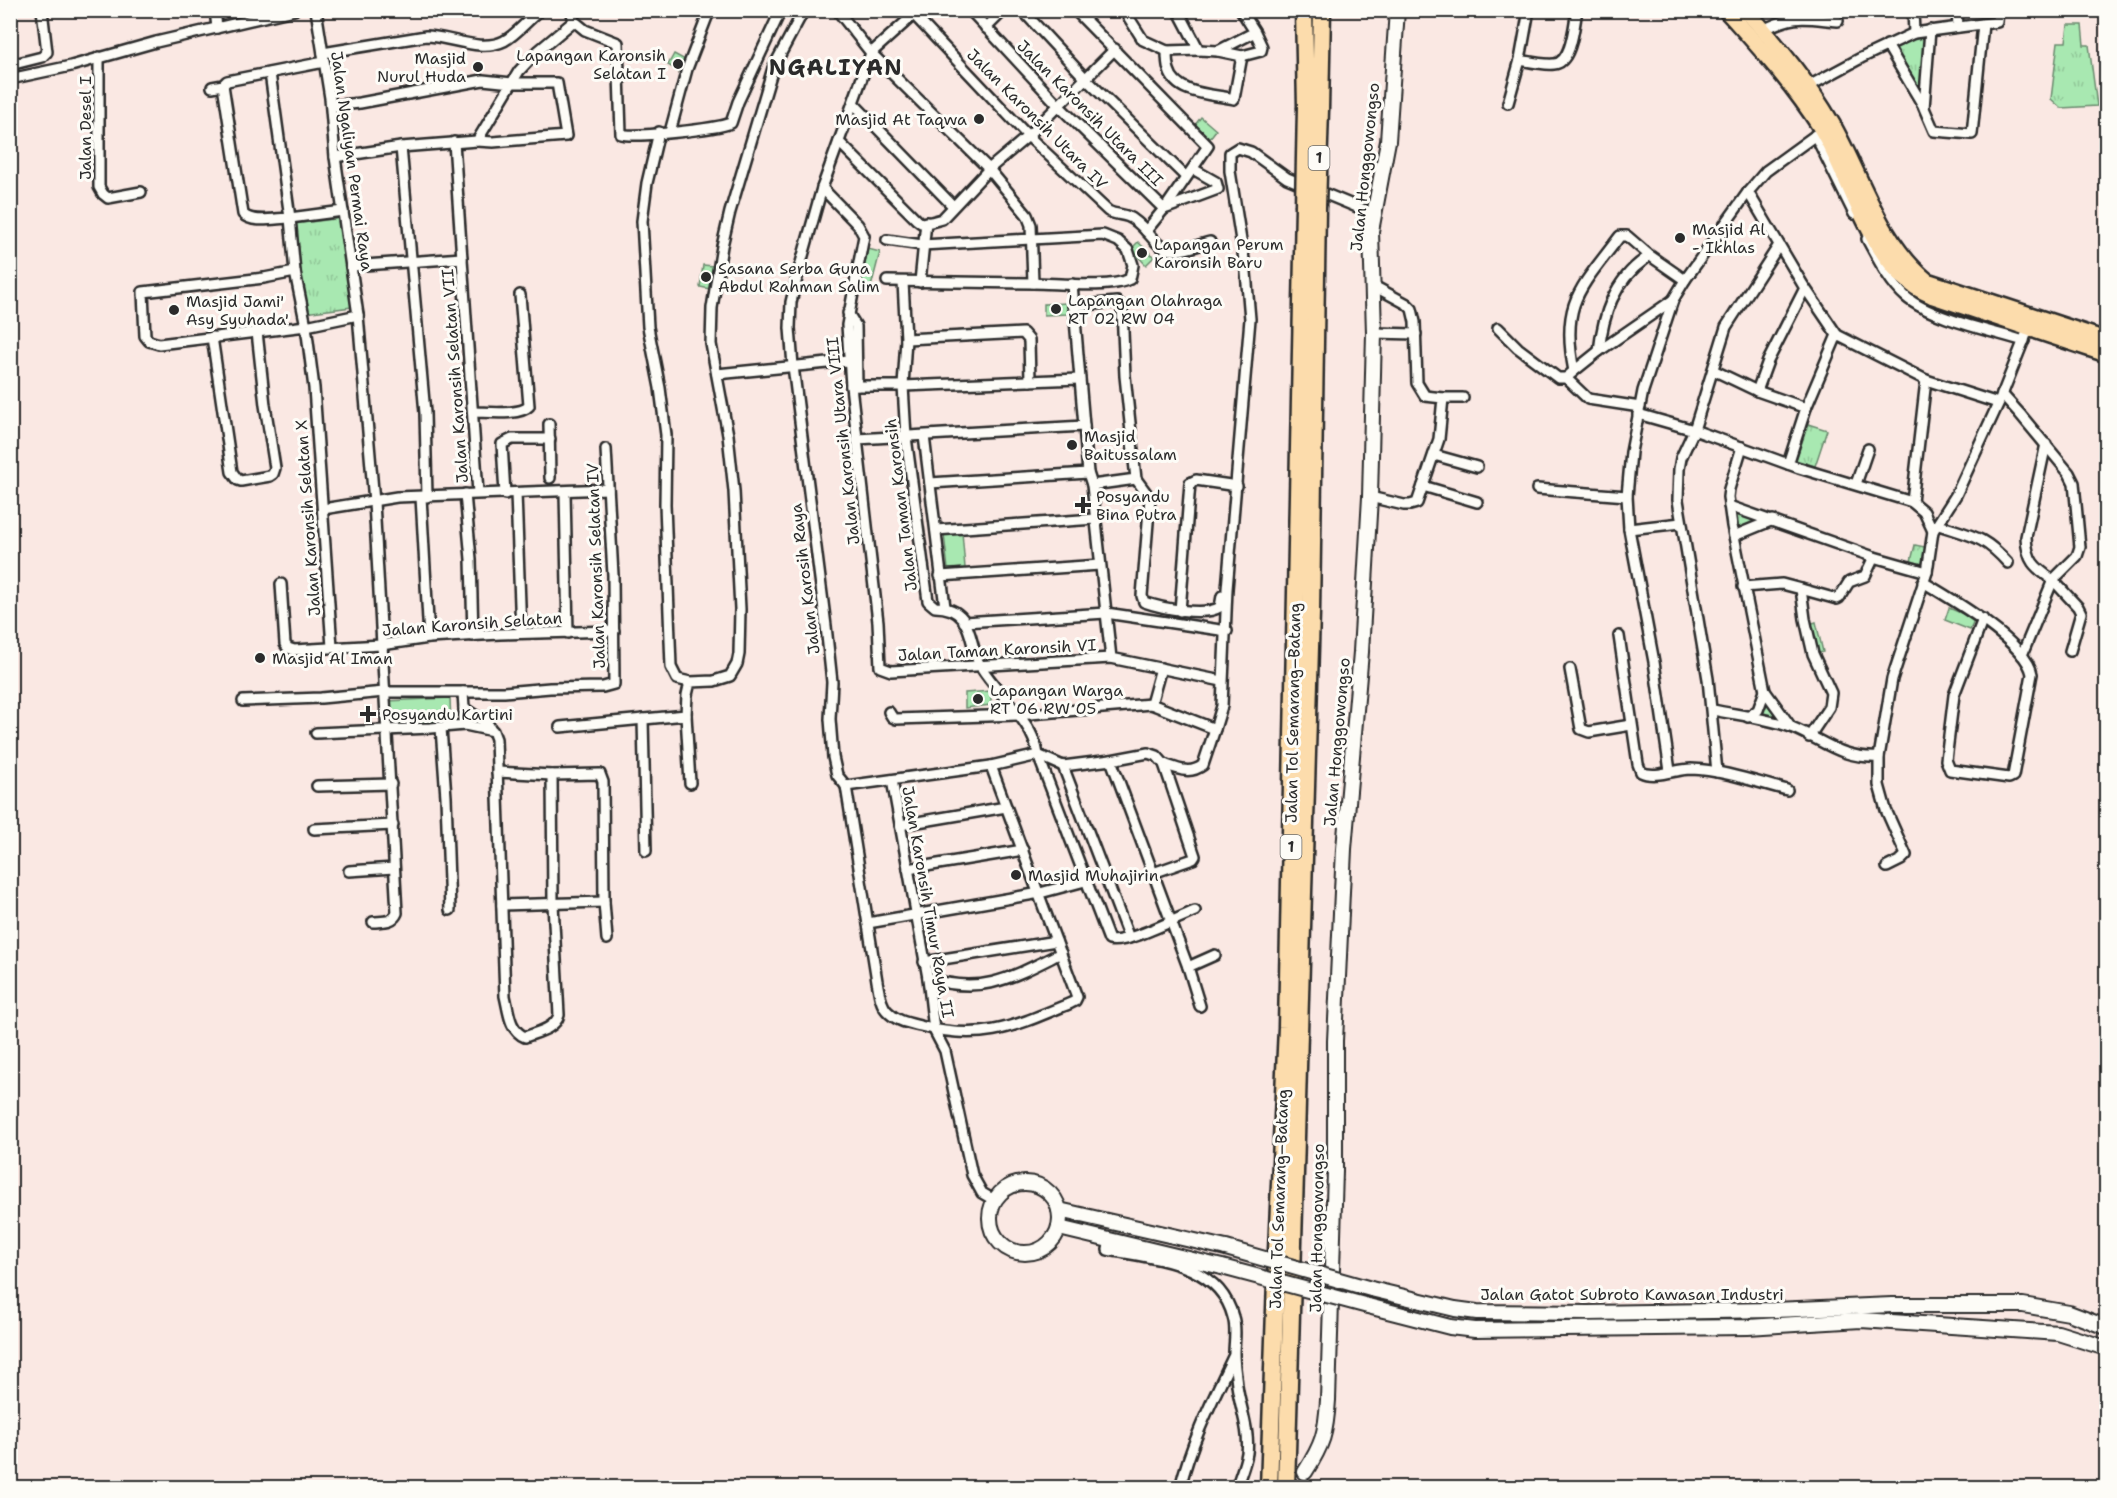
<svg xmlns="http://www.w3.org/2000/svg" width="2117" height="1498" font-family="'Shantell Sans',sans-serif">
  <defs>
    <pattern id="park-tufts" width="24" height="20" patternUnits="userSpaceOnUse" patternTransform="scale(1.5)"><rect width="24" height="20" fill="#a8e8b1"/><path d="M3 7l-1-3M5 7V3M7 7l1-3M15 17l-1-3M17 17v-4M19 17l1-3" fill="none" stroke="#91c798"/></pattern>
  </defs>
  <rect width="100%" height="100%" fill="#fae8e3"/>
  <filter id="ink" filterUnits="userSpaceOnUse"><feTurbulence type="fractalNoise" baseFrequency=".0167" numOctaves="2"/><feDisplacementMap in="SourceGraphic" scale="12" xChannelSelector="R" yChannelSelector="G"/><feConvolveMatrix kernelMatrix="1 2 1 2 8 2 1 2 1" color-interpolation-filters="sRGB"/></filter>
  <g filter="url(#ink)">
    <!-- park -->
    <g fill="url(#park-tufts)" stroke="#6a8a6e" stroke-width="1.5">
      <path d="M2068,25H2082L2084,45H2089L2097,106L2061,108L2051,99L2058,42H2066Z"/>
      <path d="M1930,34L1921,90L1890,47L1915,36Z"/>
      <path d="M342,218L352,307L304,313L294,224Z"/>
      <path d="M1808,424L1827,430L1815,466L1796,460Z"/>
      <path d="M1732,511L1762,520L1737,531Z"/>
      <path d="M1915,545L1925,547L1922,564L1911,561Z"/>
      <path d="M1766,697L1788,724L1757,717Z"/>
    </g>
    <!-- pitch -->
    <g fill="#a8e8b1" stroke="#6a8a6e" stroke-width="1.5">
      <path d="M674,54L689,62L683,74L668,65Z"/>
      <path d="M1201,117L1216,130L1210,138L1195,125Z"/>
      <path d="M1138,242L1154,257L1146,265L1131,249Z"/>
      <path d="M868,249L880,252L871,287L859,284Z"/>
      <path d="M703,265L713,266L710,289L700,287Z"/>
      <path d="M1068,303V314L1044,315V304Z"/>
      <path d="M962,532L965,568L948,569L944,534Z"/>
      <path d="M1949,608L1975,619L1970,630L1945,620Z"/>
      <path d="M1816,622L1823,652L1815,654L1809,624Z"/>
      <path d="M991,691V705L965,708V693Z"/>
      <path d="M450,698L451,725L388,728L387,701Z"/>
    </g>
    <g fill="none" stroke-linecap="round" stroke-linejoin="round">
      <!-- secondary-tunnel -->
      <path stroke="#d1c2be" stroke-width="14" stroke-dasharray="14 7" stroke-linecap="butt" d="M1289,1488L1305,1472"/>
      <defs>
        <g id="street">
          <path d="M215,10L217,28"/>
          <path d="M316,10L330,98L335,157L358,315L374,502L397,913C393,923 382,921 373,922"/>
          <path d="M837,10L871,53L919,10"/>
          <path d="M970,10L1059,106L1164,209"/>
          <path d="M1022,10L1086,79L1186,177"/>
          <path d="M1075,10L1208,146L1168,204L1146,231"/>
          <path d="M1124,10L1143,40L1167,51L1199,50"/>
          <path d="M1178,10L1199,50L1218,51"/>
          <path d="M1241,10L1255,32L1218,51L1242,56L1261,51L1262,47L1255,32"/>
          <path d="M1913,10L1914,33"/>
          <path d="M1957,10L1958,27"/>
          <path d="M914,15L1028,136L1108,211C1117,216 1126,213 1134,220C1143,226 1150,236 1157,243C1172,258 1193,246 1210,242"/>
          <path d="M574,21L585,30L618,43L621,134C634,138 716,129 731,123L738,102L781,10"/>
          <path d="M986,28L1004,10"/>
          <path d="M1763,30C1795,14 1803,18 1838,21"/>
          <path d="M1930,30L1924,108L1934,131L1972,134L1983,24"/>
          <path d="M1887,45L1924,107"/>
          <path d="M1167,51C1167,57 1167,64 1169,70C1176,95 1213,94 1234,99L1242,56"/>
          <path d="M323,53L426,36C450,36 480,53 504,41C517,34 528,20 540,10"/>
          <path d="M99,57V187L103,194L108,198L141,192"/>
          <path d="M1520,60C1531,62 1543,65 1554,64C1572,63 1574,25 1577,10"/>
          <path d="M10,65L42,57L47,52L42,10"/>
          <path d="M10,79L71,66L156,42L294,10"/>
          <path d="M223,85L243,214C252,224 277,218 290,218L270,73"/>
          <path d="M1809,86L1861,58L1914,33L1997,22L1998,10"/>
          <path d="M212,87L223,85L227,81L324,62"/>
          <path d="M1508,103L1520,60L1529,10"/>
          <path d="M854,104L953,206"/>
          <path d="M331,106L360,103L483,80L512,83H557L566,136L493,142L477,141"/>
          <path d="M659,132L647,183L642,221L648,327L660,388L666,435L665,504L671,667L677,679L690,682"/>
          <path d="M670,132L687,69L707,17L712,10"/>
          <path d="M1815,135L1854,214"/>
          <path d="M454,142L478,493"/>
          <path d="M839,142L917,220L921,223L931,222L942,219L989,169L1028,136L1115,49"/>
          <path d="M401,147L425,413L427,497"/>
          <path d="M335,157L401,147L477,141L519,71L537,52L574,21L571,10"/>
          <path d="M822,188L858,225L864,236L847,325L851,386L878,622L880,667L891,671L1111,658L1222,681"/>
          <path d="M1748,192L1803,285L1837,335L1926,380L1998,403"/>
          <path d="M1167,208L1218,189L1216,182L1193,169"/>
          <path d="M343,211L290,218L295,272L306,326L358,315"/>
          <path d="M1867,239C1878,259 1889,282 1906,297C1930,318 1992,331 2024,341"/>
          <path d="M351,266L462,258"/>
          <path d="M295,272L264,278L143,292L145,336L149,341L159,344L306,326L314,388L332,647"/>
          <path d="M887,281L1033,283"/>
          <path d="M903,282L906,339L903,386L906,437L928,601L935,607C945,607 956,610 963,619C973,633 972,653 981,667C998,695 1034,722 1038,755L1109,940C1126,945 1177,918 1195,911"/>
          <path d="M920,282L926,222"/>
          <path d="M1072,284L1088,473L1092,485L1111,658"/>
          <path d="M1673,300L1599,351L1574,371C1560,302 1581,288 1620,236H1627L1649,255L1685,280"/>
          <path d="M1073,306L1117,302L1121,305L1122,309L1125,376L1136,479L1092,485"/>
          <path d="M848,313L856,326L857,386"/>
          <path d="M1498,328L1518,348L1558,378H1566L1574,371"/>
          <path d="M1374,333L1416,334"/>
          <path d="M212,337L232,472L238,480L241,481L270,476L273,474L275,468L265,405L257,332"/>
          <path d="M906,339L1023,333L1029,340L1030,381"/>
          <path d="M1599,351C1603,315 1614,281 1645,259"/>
          <path d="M1713,370L1757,391L1806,408"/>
          <path d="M717,374L848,361"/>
          <path d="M1566,378L1588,399L1640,407"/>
          <path d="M851,386H903L1079,379"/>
          <path d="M1757,391L1768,361L1805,288"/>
          <path d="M2002,394L2020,414L2069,473L2074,483L2080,547L2077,556L2053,580L2078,607L2081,613L2070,651"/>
          <path d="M1443,398H1463"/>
          <path d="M473,412C487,412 520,416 529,406L520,295"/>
          <path d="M1638,414L1694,430L1799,468L1912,502L1924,512L1933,531"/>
          <path d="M549,424L550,478"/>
          <path d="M924,436L945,607"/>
          <path d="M857,439L1084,426"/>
          <path d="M1742,447L1729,489L1728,497L1732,526L1765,691L1791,727"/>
          <path d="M1434,455L1477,467"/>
          <path d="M1788,464L1806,408L1837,335"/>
          <path d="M1136,479L1150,498L1142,596L1144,602C1161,608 1204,617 1220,607L1222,596"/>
          <path d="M930,483L1088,473"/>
          <path d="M1856,484L1868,449"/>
          <path d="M1423,486L1477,502"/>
          <path d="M1537,489L1627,496"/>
          <path d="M565,492L568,633"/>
          <path d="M516,493L521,633"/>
          <path d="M465,494L471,559L473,636"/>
          <path d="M505,494L502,444L512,439H550"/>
          <path d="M421,497L429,638"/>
          <path d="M1370,497L1404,505H1410L1417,503L1439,439L1443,398L1425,396L1417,383L1415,322L1412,309L1407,304L1372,285"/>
          <path d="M1912,502L1926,380"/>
          <path d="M1729,506L1874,557L1927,572"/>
          <path d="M323,509L397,497L608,489"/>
          <path d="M1939,525C1972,536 1984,536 2008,563"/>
          <path d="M1629,529L1681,523"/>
          <path d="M936,530L1095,519"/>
          <path d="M1734,536L1773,520"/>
          <path d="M940,576L1100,565"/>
          <path d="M1923,582C1950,598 2026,642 2032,674L2013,776L2009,778L1950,770L1946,760L1954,695L1983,619"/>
          <path d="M281,584L285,644L288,648L294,650L381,645L429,638L500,634L614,631"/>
          <path d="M1743,587L1782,584L1801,589L1805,619L1813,654L1831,693L1829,707L1809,737"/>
          <path d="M1801,589L1837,599L1839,598L1849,582L1865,576L1874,557"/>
          <path d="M1180,611L1190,483L1196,480L1237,486"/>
          <path d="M964,622L1106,613L1227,631"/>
          <path d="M1619,636L1638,764L1641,772C1655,779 1676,769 1691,769C1723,770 1756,782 1787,790"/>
          <path d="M2022,655L2053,580C2034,567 2027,561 2026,537L2046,444"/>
          <path d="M1161,668L1151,704L1215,729L1203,765C1190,775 1178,769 1164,764"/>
          <path d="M1570,669L1581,729L1589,732L1631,725"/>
          <path d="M243,701L321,698L384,692H504L550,688L603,687L614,684L613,575L606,449"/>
          <path d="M464,708L488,724L492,731"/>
          <path d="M1713,710C1738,715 1766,718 1791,727C1824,740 1840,759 1879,757"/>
          <path d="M889,712L892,717L896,719L1018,715L1151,704"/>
          <path d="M686,715L690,783"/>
          <path d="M1748,717L1758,710L1765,691"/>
          <path d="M643,719L646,851"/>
          <path d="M465,725L493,731L496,739L505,996C509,1012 509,1030 525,1037C537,1032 555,1029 559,1015L553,904L552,775"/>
          <path d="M560,727L686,715L687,695L690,682L714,681L730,676L737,664L739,654L740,609L734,491L728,435L711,344L712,308L722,246L730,212L773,68L804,10"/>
          <path d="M441,728L446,797L450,910"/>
          <path d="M1215,729L1222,706L1227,589L1250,319L1246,272L1230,171V153L1238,148L1251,152L1287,178L1374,214"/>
          <path d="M316,733L431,728L465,725L463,692"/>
          <path d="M1111,760L1148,753L1157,756L1164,764L1195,856L1193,859L1153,873"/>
          <path d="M1063,766L1129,938"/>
          <path d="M1670,771L1654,662L1629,529L1627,496L1631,452L1643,391L1673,300L1685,280L1748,192L1766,171L1824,129"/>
          <path d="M497,772L552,775L600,774L603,782L604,902L607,939"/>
          <path d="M1717,772L1708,679L1678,500L1679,469L1681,458L1694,430L1726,327L1779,245"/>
          <path d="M892,780L928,978L934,1030L945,1051L972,1175L982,1193L994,1200"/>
          <path d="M317,786L391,784"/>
          <path d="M846,786L837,775L833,757L830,719L832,682L826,626L793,366L790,328L791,302L799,270L822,188L871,53L989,169L1027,215L1031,225L1033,283C1057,283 1110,289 1130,279L1133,265L1128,250L1118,241L1103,235L922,245L887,240"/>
          <path d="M846,786L877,981C879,991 880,1004 887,1011C896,1021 908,1023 920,1026C983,1042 1013,1027 1071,1003L1075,1001L1077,997L991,766"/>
          <path d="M846,786L991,766L1038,755L1063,766L1111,760L1188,967L1200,1006"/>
          <path d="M900,825L1006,807"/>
          <path d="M314,829L393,825"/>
          <path d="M1887,867L1901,860L1906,855L1886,810L1879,785V757L1892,679L1927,572L1933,531L1956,495L2000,400L2029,327"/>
          <path d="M908,869L1023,850"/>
          <path d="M349,871L394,868"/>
          <path d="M502,905L604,902"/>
          <path d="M868,923L1040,893L1085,881"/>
          <path d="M924,962L1056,941"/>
          <path d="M1188,967L1215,955"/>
          <path d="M928,978C982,996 1013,977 1061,953"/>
          <path d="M1110,1239L1108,1250C1154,1259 1219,1262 1233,1317C1237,1329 1234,1341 1234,1353C1234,1364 1236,1375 1237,1385C1240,1407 1250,1431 1247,1453C1245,1465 1240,1476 1236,1488"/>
          <path d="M1180,1488C1191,1442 1213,1399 1233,1357"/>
        </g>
        <g id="secondary">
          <circle cx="1025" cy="1218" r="35"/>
          <path d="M1059,1210L1226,1248"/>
          <path d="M1059,1228L1222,1267"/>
          <path d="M1371,1289L1455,1309L1477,1312L1588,1313L1774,1310L1892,1305H2023L2069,1313L2106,1327"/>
          <path d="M1368,1306L1450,1327L1475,1330L1748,1327L1861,1320L2058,1333L2106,1348"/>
          <path d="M1305,1472C1323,1444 1326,1433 1328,1400L1335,1171V1041L1344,849L1361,652L1370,497L1374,333L1371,231L1388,141L1397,10"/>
        </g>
        <g id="primary">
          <path d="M1726,10C1760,48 1794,85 1821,128C1851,178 1866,249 1913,285C1919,290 1927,293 1933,296L2106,354"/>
          <path d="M1746,10C1780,49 1806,80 1832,124C1862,177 1879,242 1927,281L2106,340"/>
        </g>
        <g id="highway">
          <path d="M1304,10L1306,107"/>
          <path d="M1320,109L1322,10"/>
          <path d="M1269,1488L1277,1250L1287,1027L1304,206"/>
          <path d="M1286,1488L1311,612L1317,207"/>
        </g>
      </defs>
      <!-- street casing -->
      <use href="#street" stroke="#2b2b2b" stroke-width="14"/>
      <!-- secondary casing -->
      <use href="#secondary" stroke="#2b2b2b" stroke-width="18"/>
      <!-- primary casing -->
      <use href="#primary" stroke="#2b2b2b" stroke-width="20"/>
      <!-- highway casing -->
      <use href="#highway" stroke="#2b2b2b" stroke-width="21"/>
      <!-- street -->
      <use href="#street" stroke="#fdfcf7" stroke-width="9"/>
      <!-- secondary -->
      <use href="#secondary" stroke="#fdfcf7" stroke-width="14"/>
      <!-- primary -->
      <use href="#primary" stroke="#fcdcac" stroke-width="15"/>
      <!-- highway -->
      <use href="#highway" stroke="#fcdcac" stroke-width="16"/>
      <defs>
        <g id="secondary-bridge">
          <path d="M1226,1248L1371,1289"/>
          <path d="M1222,1267L1368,1306"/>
        </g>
        <g id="highway-bridge">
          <path d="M1304,206L1306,107"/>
          <path d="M1317,207L1320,109"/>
        </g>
      </defs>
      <!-- secondary-bridge casing -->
      <use href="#secondary-bridge" stroke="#2b2b2b" stroke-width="18" stroke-linecap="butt"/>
      <!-- highway-bridge casing -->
      <use href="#highway-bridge" stroke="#2b2b2b" stroke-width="21" stroke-linecap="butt"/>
      <!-- secondary-bridge -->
      <use href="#secondary-bridge" stroke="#fdfcf7" stroke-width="14"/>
      <!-- highway-bridge -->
      <use href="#highway-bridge" stroke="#fcdcac" stroke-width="16"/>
    </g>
  </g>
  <!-- markers -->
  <g fill="#2b2b2b" stroke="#fdfcf7" stroke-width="2">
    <circle cx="678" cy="64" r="6"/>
    <circle cx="478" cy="67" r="6"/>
    <circle cx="979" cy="119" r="6"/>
    <circle cx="1680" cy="238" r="6"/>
    <circle cx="1142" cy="253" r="6"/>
    <circle cx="706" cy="277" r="6"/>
    <circle cx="1056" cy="309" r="6"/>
    <circle cx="174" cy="310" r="6"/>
    <circle cx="1072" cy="445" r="6"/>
    <path d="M1080 496h6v6h6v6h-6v6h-6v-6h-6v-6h6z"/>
    <circle cx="260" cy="658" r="6"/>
    <circle cx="978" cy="699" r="6"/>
    <path d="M365 705h6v6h6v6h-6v6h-6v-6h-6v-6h6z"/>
    <circle cx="1016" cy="875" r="6"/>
  </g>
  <g text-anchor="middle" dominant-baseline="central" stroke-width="6" stroke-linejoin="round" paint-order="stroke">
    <!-- shield labels -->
    <g fill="#fdfcf7" stroke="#6a6a68" stroke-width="1.5">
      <rect x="1308.5" y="146" width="21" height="24" rx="4.5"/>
      <rect x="1280.5" y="835" width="21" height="24" rx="4.5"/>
    </g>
    <g font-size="15" font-weight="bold" fill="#2b2b2b">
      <text x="1319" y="158">1</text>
      <text x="1291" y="847">1</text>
    </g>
    <!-- poi labels -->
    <g font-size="16" fill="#2b2b2b" stroke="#fdfcf7" text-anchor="start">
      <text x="666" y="55" text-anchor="end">Lapangan Karonsih<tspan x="666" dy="18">Selatan I</tspan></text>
      <text x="466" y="58" text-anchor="end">Masjid<tspan x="466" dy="18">Nurul Huda</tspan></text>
      <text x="967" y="119" text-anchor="end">Masjid At Taqwa</text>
      <text x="1692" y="229">Masjid Al<tspan x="1692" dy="18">- Ikhlas</tspan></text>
      <text x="1154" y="244">Lapangan Perum<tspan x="1154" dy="18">Karonsih Baru</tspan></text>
      <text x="718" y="268">Sasana Serba Guna<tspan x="718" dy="18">Abdul Rahman Salim</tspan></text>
      <text x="1068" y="300">Lapangan Olahraga<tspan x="1068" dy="18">RT 02 RW 04</tspan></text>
      <text x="186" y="301">Masjid Jami'<tspan x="186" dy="18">Asy Syuhada'</tspan></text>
      <text x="1084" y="436">Masjid<tspan x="1084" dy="18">Baitussalam</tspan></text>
      <text x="1096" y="496">Posyandu<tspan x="1096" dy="18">Bina Putra</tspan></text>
      <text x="272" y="658">Masjid Al Iman</text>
      <text x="990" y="690">Lapangan Warga<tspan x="990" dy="18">RT 06 RW 05</tspan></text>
      <text x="382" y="714">Posyandu Kartini</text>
      <text x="1028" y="875">Masjid Muhajirin</text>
    </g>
    <!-- street labels -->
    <g font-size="16" fill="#2b2b2b" stroke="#fdfcf7">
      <text transform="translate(1090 113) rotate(45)">Jalan Karonsih Utara III</text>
      <text transform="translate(1037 119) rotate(45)">Jalan Karonsih Utara IV</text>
      <text transform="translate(85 128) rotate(-90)">Jalan Desel I</text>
      <text transform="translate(352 161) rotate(82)">Jalan Ngaliyan Permai Raya</text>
      <text transform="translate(1365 167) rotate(-84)">Jalan Honggowongso</text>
      <text transform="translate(455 376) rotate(-94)">Jalan Karonsih Selatan VII</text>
      <text transform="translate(843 441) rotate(-96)">Jalan Karonsih Utara VIII</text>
      <text transform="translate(901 505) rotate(-97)">Jalan Taman Karonsih</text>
      <text transform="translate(308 518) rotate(-94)">Jalan Karonsih Selatan X</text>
      <text transform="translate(596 566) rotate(-92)">Jalan Karonsih Selatan IV</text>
      <text transform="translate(805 579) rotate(-97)">Jalan Karosih Raya</text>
      <text transform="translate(472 624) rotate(-4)">Jalan Karonsih Selatan</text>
      <text transform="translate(997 650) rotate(-3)">Jalan Taman Karonsih VI</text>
      <text transform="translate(1293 713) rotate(-89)">Jalan Tol Semarang–Batang</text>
      <text transform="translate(1337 742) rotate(-85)">Jalan Honggowongso</text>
      <text transform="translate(928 902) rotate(80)">Jalan Karonsih Timur Raya II</text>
      <text transform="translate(1279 1199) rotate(-88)">Jalan Tol Semarang–Batang</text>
      <text transform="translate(1317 1228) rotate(-89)">Jalan Honggowongso</text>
      <text x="1632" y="1294">Jalan Gatot Subroto Kawasan Industri</text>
    </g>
    <!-- district labels -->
    <g font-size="22" font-weight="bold" letter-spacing="1.5" fill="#2b2b2b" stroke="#fdfcf7">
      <text x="836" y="67">NGALIYAN</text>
    </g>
  </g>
  <!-- margin -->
  <rect width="2117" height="1498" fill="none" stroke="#fdfcf7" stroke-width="36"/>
  <rect x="18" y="18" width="2081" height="1462" fill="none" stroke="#2b2b2b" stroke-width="2" filter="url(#ink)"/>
</svg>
